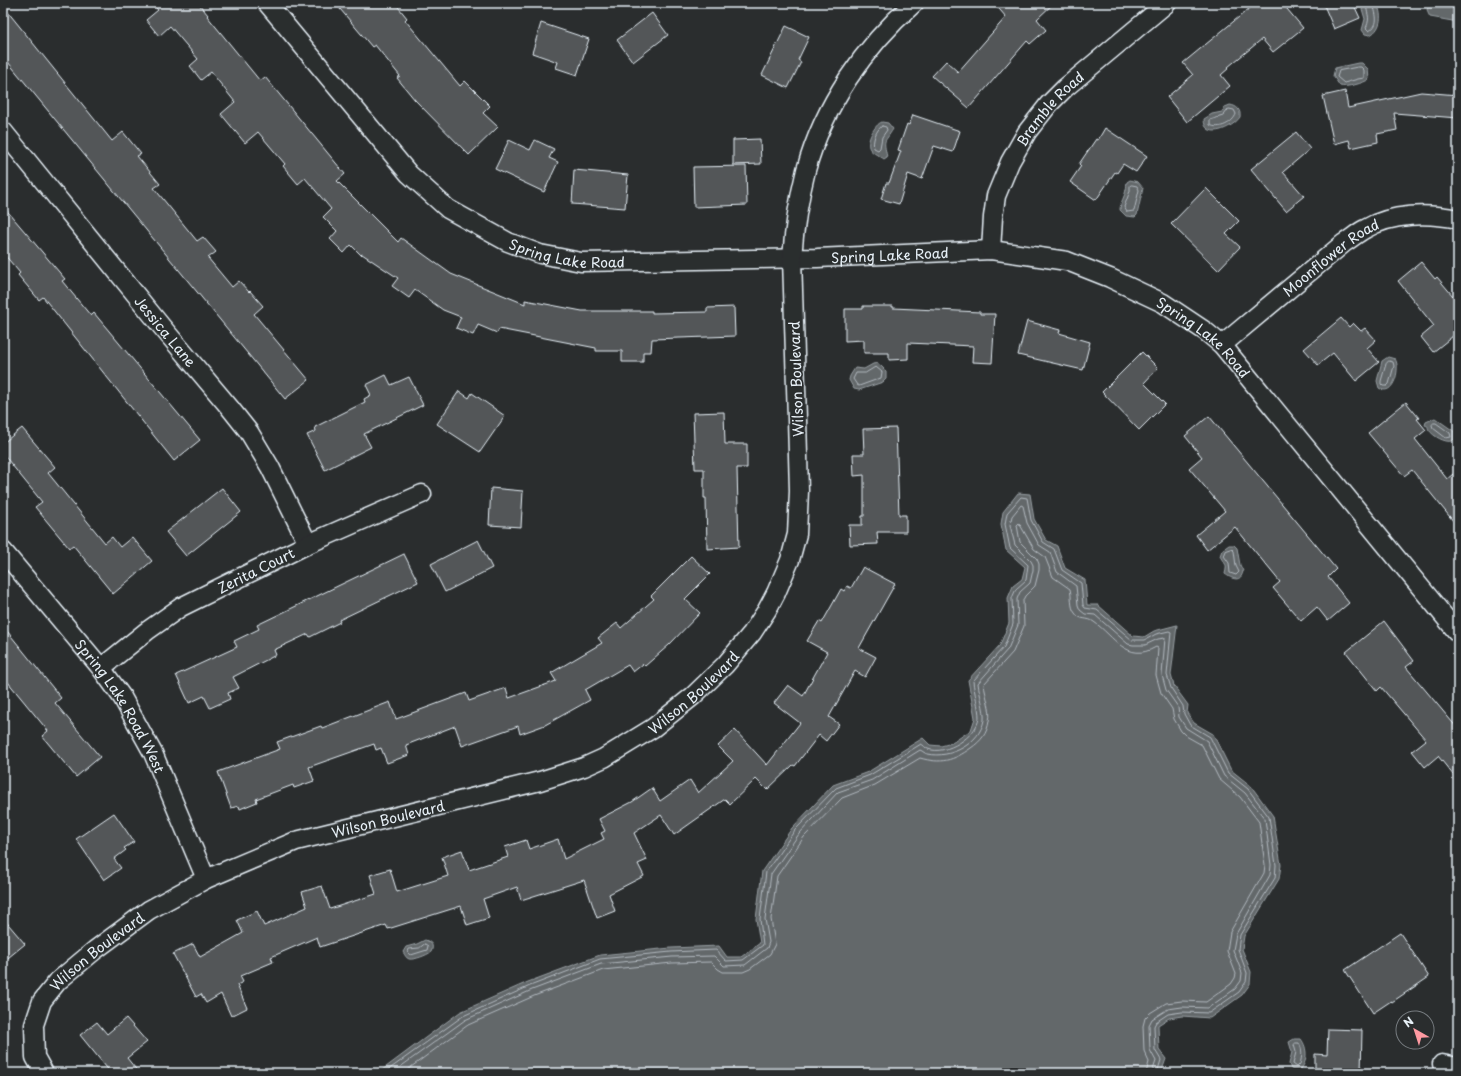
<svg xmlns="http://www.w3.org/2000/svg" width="1461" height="1076" font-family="'Playpen Sans',sans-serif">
  <rect width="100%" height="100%" fill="#2a2d2e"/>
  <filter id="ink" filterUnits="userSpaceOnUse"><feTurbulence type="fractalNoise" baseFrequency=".025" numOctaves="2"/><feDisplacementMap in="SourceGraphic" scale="8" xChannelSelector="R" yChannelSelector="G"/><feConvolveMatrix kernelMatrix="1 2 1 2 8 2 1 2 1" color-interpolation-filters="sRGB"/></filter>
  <g filter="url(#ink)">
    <!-- water -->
    <g fill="#63686b" stroke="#989fa3">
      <path d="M1363,3H1376C1383,13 1382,29 1370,35L1365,34L1362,30L1365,19L1362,9Z"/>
      <path d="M1432,3L1458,7V22L1430,17L1428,13L1427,9Z"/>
      <path d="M1358,63H1362L1368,69L1369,79C1365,83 1345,88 1340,86L1333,76L1335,68Z"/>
      <path d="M1230,105C1237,106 1241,110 1240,117C1233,128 1204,141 1204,119L1212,114L1222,112L1225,107Z"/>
      <path d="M882,122L888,123L893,129C884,144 883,138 887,157L884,159C880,156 872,153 870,149C865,142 875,124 882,122Z"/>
      <path d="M1130,180L1138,182L1143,188L1137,215L1135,217L1126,216L1120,210C1120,202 1125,197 1126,189C1127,187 1126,184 1127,182Z"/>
      <path d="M1388,357L1395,359C1401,367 1394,398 1379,388L1377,381L1382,361Z"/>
      <path d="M878,363L886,371V379L883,382L859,390L854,389L849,380L850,376L855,368L864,369L873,364Z"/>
      <path d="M1435,418L1455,432V438L1452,441C1445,443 1433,436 1429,430C1426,424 1431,428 1425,425L1426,422Z"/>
      <path d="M1018,493L1030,494L1034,519L1046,540L1057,546L1065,568L1085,580L1087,605H1098L1133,636L1144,637L1154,631L1177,625L1171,675L1174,686L1188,705L1187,713L1194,723L1213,734L1231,770L1251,786L1273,816L1281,865L1279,879L1244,936L1242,949L1251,972L1250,984L1242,995L1210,1018L1182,1016L1169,1018L1158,1025L1159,1050L1166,1059L1161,1073H378L460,1012L528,982L600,955L671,948L719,946L727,957H741L760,943L756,919L762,871L792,828L833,785L868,772L923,738L930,745L941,746L952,743L971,730L975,718L968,680L1000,645L1009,623L1008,598L1013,586L1022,579L1025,567L1006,550L1001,524L1003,512Z"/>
      <path d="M1229,545H1234L1237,548L1240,565L1243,571C1241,583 1232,579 1225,574C1228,562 1225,566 1220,556L1222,550Z"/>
      <path d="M425,940C432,942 434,946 431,952C427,955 415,960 409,959C406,958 405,955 403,952L406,947L417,944Z"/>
      <path d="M1294,1039H1301C1308,1048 1308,1063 1299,1071L1291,1069L1289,1064L1292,1052L1289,1042Z"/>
    </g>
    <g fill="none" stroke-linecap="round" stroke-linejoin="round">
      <!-- shore -->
      <g stroke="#b3bac0" stroke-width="1">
        <path d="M1367,3C1365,14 1372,15 1366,28L1369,31C1381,24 1375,13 1373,3"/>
        <path d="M1358,67H1361L1364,70V78L1358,79L1344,83L1337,77L1339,71Z"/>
        <path d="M1229,109L1234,110L1236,114C1233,123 1219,130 1210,125V120L1223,116Z"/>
        <path d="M882,126L886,127L887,130L882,137L880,148L878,150L874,148C872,141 876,130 882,126Z"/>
        <path d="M1132,185L1137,186L1139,190L1134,211L1127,212L1124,207L1130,191V186Z"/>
        <path d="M1389,361L1393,362L1394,366L1389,384L1387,386H1383L1381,384V381L1386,364Z"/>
        <path d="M876,367L882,372L881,378L859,386L857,385L853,379L856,373H865Z"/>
        <path d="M1434,423H1436L1450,433L1451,437L1446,438L1433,428L1432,425Z"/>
        <path d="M1232,549L1234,551L1236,566L1239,572L1236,575L1230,573L1229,563L1224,556L1226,551Z"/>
        <path d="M425,944L428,946L427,950L411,955L408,952L409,949L419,948Z"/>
        <path d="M1296,1043H1299C1303,1050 1302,1057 1300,1064L1297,1067L1293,1064L1296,1052L1294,1045Z"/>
        <path d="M384,1073L463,1016L530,986L600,959L671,952L716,950L726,961L743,960L763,945L760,919L766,872L795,830L836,788L870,775L921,744C924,745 925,748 928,749C946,756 977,736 979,718C979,707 974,692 973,681L1004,647L1013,624L1012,598L1016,589L1026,580L1028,565L1010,548L1005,524L1007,513L1021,497L1027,498L1031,520L1043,542L1054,549L1062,570L1081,583L1083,605L1085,608L1097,610L1132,640H1145L1156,634L1169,631L1171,632L1167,675L1171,688L1183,706L1184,714L1190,725L1210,737L1228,773L1248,789L1269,817L1276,865L1275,878L1240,935L1238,949L1247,973L1246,982L1239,992L1209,1013L1182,1012L1168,1014L1156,1022L1154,1026L1155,1050L1161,1060L1157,1073"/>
        <path d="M392,1073L465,1020L532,990L601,964L672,957L714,956L724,966L745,965L767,948L769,942L765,919L771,874L799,834L838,792L872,780L920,750C923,751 925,754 928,754C951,759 980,743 984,720C985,710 979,693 978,683L1008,649L1018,625L1017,599L1020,592L1030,583L1033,570V565L1031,561L1015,545L1010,525L1012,516L1021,505L1023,506L1027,523L1039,545L1050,552L1057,572L1076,586L1078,605L1080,610L1085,614L1095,615L1128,644L1133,645H1145L1158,639L1165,638L1162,675L1166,690L1178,707L1179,717L1186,728L1207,741L1224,776L1245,793L1265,819L1271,865L1270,875L1236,934L1233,950L1242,973L1241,981L1235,989L1208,1008L1182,1007L1168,1009L1152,1019L1149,1025L1150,1050L1156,1061L1152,1073"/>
        <path d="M403,1073L468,1025L534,996L603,970L672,963L711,962L718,969L723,972H743L750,969L770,954L775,944L771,919L777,876L804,837L842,798L875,785L920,758C941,764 953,761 971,748C981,741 987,734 989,721C992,710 985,696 984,684L1013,652L1024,626L1023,600L1025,596L1035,586L1039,570V564L1037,559L1020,542L1017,525L1019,523L1034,549L1045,557L1053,577L1070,589C1072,597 1070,607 1075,613C1080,621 1088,617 1094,622C1114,636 1127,664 1156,647L1158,648L1156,675L1161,693L1172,709L1174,719L1181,731L1186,736L1202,745L1219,779L1240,797L1259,822L1265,865L1264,873L1230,932L1227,951L1236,974L1235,978L1231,984L1206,1002L1182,1001L1166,1003L1150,1013L1145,1018L1143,1026L1144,1051L1149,1062L1146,1073"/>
      </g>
    </g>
    <!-- building -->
    <g fill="#535759" stroke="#e8f1f8">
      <path d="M152,3H198L208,15L207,16L260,81L265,77L345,174L337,181L398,242L401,238L451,274L525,304V300L582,311H652V313L707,312V308L734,307L735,336L652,339L651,352H643V362H622V351H596V348L499,329L497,333L478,325L473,335L456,328L461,317L443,310L415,290L409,298L392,286L398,278L362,254L361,255L351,245L344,253L330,239L337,231L323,217L331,209L305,178L298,184L283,166L285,164L258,132L245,143L221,114L235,102L211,72L201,80L190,66L198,59L170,26L159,36L146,20L158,10Z"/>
      <path d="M335,3H395L407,18L405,20L460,86L465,81L490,106L483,113L498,127L469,155L415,100L397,78L400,76L375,45L372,47Z"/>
      <path d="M994,3H1054L1037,19L1046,30L1030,44L1027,41L969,108L932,76L946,61L958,72L1006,17Z"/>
      <path d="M1256,3H1282L1303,28L1273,52L1262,39L1228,67L1229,68L1221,75L1230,86L1187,122L1167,97L1193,75L1183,63Z"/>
      <path d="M1323,3H1353L1360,18L1334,29Z"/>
      <path d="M3,6L112,141L123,132L141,154L137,156L160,184L154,188L197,241L203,237L216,252L208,258L232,287L239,281L249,292L250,291L263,306L254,314L309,380L285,399L3,56Z"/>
      <path d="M652,13L668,35L633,62L617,40Z"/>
      <path d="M541,23L589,39L577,75L556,68L558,62L532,53Z"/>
      <path d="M786,26L809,37L798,60L801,62L788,88L762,75Z"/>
      <path d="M1345,91L1348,108L1421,92L1458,95V118L1394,113L1397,130L1377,134L1378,142L1351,148L1349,140L1334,144L1323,96Z"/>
      <path d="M913,115L960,131L953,152L934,146L922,179L908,174L899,204L881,199L886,183H889L901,151L898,150L907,124L909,125Z"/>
      <path d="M1105,128L1147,156L1136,172L1123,164L1117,173L1115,172L1096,200L1070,182L1081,166L1079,164L1096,139L1098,140Z"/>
      <path d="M1296,132L1310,149L1283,172L1304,196L1286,211L1251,169Z"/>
      <path d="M760,139L761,164L733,165V140Z"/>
      <path d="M509,140L530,150L535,140L554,149L549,158L558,162L544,192L495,169Z"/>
      <path d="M746,166L747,205L694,207L693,167Z"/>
      <path d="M574,170L628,175L625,208L572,204Z"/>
      <path d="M1206,188L1239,221L1226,234L1240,247L1218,270L1171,224Z"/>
      <path d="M3,206L65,279L62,281L91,316L94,313L200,440L174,461L43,297L39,300L18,275L20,273L3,253Z"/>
      <path d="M1421,262L1435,279L1437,277L1458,302V332L1433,352L1421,337L1434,326L1398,281Z"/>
      <path d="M863,306H893V308L980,312V314H995L992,363L972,362L973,346L908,343V359L889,360V353H864V340L845,341V309H863Z"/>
      <path d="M1341,318L1349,327L1353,323L1361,331L1365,328L1376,340L1367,348L1379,362L1356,381L1333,353L1318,365L1304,349Z"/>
      <path d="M1027,321L1060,330L1059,333L1090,342L1083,370L1018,355Z"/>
      <path d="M1142,352L1158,368L1144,383L1165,404L1139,430L1102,392Z"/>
      <path d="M386,375L391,385L409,377L423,405L364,434L371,447L325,470L307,435L316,431L315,427L365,402L364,399L371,395L366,385Z"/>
      <path d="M459,391L469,398L472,393L505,416L480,452L437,424Z"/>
      <path d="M1406,402L1419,418L1417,419L1426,430L1415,439L1447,479L1458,470V527L1412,470L1404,476L1368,433Z"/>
      <path d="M724,412L725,444H747V468H737L739,547L707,549L706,498H704V469H695L693,413Z"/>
      <path d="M1209,416L1336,569L1328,577L1349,603L1328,621L1317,607L1301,621L1273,588L1280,582L1235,527L1207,550L1196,535L1225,511L1189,468L1202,457L1185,436Z"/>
      <path d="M22,428L55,467L48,473L105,543L112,537L120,547L132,537L152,561L113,594L73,545L69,548L35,507L42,502L3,454V443Z"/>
      <path d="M896,428L899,515H906V532H877L878,544L850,545L849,525H862V516H864V475L854,476L853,454H864L863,429Z"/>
      <path d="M222,488L241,512L186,556L166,532Z"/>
      <path d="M491,488L523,491L521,527L489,525Z"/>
      <path d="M478,540L492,568L445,592L431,564Z"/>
      <path d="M404,554L418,582L339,620L340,622L310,637L308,634L274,650L276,655L233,677L239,688L228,693L230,699L210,708L204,696L189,703L176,675L237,647L234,641L259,629L257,625Z"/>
      <path d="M691,556L710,574L685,599L700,613L669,645L645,666L643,664L633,672L628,665L585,690L590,700L545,725L520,734L518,726L462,746L455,726L406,745L409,755L387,763L381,748L376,750L374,744L309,767L314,781L294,788L293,785L256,799L257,802L240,809L239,806L231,808L218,772L280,749L277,742L321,726L322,728L390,702L396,719L466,693L469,701L506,688L509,698L556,681L551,673L602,643L598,638L617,623L621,628L654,599L651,596Z"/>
      <path d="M863,567L895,584L859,648L876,657L865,677L855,671L829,717L839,724L826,741L819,735L795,766L793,765L767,790L756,779L730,804L725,799L674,835L661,815L634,833L647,860L638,864L644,876L609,894L615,911L597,918L584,880L521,900L517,887L483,899L489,918L467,925L461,906L388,929L386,925L320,947L317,937L271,957L273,962L240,976L243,982L237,985L247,1008L231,1016L221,994L206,1003L201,994L196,997L173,954L193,944L200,957L243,933L237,920L257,911L264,926L307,907L302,892L322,886L330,909L376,894L370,875L390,869L397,892L448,876L442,857L462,850L469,870L508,857L505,847L526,840L529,849L558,839L564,859L604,839L601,833L605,831L599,819L632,802L652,788L660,801L690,780L698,793L733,761L718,746L735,730L767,765L800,723L774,703L788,685L803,696L827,652L807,641L819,621L822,623L841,589L844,591L847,586L851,588Z"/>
      <path d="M1384,621L1414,661L1406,667L1458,729V781L1438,756L1425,767L1412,751L1426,740L1381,687L1377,691L1346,652Z"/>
      <path d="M3,626L61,698L55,703L100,757L76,777L42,736L48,731L3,676Z"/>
      <path d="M114,813L134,842L124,848L126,850L114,859L121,868L104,880L76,839Z"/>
      <path d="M3,918L25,944L3,962Z"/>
      <path d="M1400,933L1429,977L1392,1002L1391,1001L1373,1013L1345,970Z"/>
      <path d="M126,1018L147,1042L127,1058L139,1073H111L80,1035L97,1022L107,1034Z"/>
      <path d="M1328,1029L1362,1030L1361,1073H1315V1054L1327,1055Z"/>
    </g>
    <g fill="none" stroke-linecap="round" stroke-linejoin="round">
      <defs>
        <g id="street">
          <path id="s1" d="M267,3L409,174L448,209L508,242L540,254L581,262L817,258L991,250L1067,261L1110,278L1163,303L1205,331L1222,345L1458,633"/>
          <path id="s2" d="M3,131L162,327L230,408L249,432L270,467L308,544"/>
          <path id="s3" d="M991,250L993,217L996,196L1010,162L1027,132L1049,104L1065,88L1167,3"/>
          <path id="s4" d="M1222,345L1344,243C1351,239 1357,233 1365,229C1392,213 1428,213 1458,219"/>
          <path id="s5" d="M3,551L101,668L122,697L153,753L206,879"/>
          <path id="s6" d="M101,668L147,631L181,607L308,544L422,494"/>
          <path d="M1442,1064L1458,1067"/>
          <path id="s7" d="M44,1073L35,1057L34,1025L42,1001L58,981L95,950L149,910L206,879L296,841L540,781L584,767L604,758L653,728L693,696L725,665L752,633L767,610L776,593L790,560L797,534L799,491L797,419L792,258C794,229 799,198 806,170C824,105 864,47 914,3"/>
        </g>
      </defs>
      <!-- street casing -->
      <use href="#street" stroke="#e8f1f8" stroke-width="21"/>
      <!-- street -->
      <use href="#street" stroke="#2a2d2e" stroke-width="18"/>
    </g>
  </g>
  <g text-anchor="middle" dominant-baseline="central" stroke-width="3" stroke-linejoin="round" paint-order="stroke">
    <!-- street labels -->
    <g font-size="14" fill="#e8f1f8" stroke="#2a2d2e">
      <text stroke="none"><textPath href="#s3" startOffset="158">Bramble Road</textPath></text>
      <text stroke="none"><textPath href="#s1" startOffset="404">Spring Lake Road</textPath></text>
      <text stroke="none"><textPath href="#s1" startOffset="728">Spring Lake Road</textPath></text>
      <text stroke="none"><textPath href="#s4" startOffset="140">Moonflower Road</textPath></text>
      <text stroke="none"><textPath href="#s2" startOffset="258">Jessica Lane</textPath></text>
      <text stroke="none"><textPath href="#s1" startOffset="1064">Spring Lake Road</textPath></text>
      <text transform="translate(796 379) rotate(-92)">Wilson Boulevard</text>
      <text stroke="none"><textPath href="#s6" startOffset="184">Zerita Court</textPath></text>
      <text stroke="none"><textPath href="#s7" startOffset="810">Wilson Boulevard</textPath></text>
      <text stroke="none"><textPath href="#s5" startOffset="195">Spring Lake Road West</textPath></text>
      <text stroke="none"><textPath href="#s7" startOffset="474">Wilson Boulevard</textPath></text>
      <text stroke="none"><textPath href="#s7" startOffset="150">Wilson Boulevard</textPath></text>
    </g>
  </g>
  <!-- margin -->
  <rect width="1461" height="1076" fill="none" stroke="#2a2d2e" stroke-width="16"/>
  <rect x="8" y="8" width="1445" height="1060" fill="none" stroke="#e8f1f8" stroke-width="1.5" filter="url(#ink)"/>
  <!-- north arrow -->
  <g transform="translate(1415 1030) rotate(321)"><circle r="19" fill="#2a2d2e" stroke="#767b7f"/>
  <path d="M0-3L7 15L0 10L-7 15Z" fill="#ff9aa2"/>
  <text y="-6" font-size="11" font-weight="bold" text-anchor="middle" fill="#e8f1f8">N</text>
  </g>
</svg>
